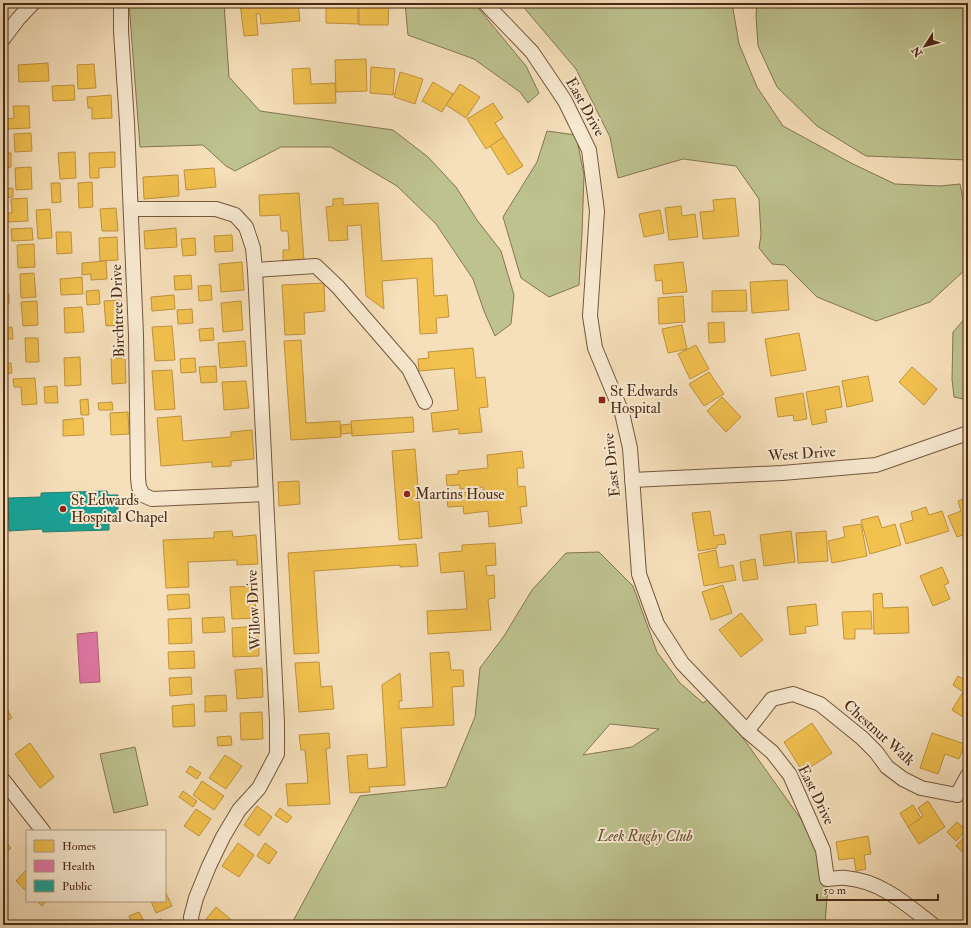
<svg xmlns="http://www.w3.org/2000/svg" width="971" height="928" font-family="'IM FELL Double Pica',serif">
  <rect width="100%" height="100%" fill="#f6e0bb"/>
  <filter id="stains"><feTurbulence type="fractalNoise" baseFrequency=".005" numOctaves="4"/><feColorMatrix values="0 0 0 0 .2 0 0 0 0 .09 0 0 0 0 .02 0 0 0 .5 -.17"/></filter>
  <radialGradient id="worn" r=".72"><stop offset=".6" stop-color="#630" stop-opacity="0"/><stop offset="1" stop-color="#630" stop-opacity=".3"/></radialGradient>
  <!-- green -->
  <g fill="#bdc28f" stroke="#847652" fill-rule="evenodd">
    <path d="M129,3H224L229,77L260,111L393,130L428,157L456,187L477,220L501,251L514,295L511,324L495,336L484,311L473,279L436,224L397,186L331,147H281L235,171L226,166L203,145L140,147Z"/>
    <path d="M405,3H474L526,66L539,93L528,103L520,92L474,59L408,35Z"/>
    <path d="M520,3H732L739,44L757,87L783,126L851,163L895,184L940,186L960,184L968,225L966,269L930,302L876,321L817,297L785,265L772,264L759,248L761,235L759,199L736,166L683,159L618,178L610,137L576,69Z"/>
    <path d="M757,3H968V160L866,156L817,126L777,87L758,46L756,15Z"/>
    <path d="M547,131L576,135L584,175L582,234L579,285L549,297L521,278L503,217L537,162Z"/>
    <path d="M968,315V400L954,397L952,379L953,332Z"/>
    <path d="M599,552L633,586L657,652L680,683L703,703L713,696L823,850L828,884L825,925H291L360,796L446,787L475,717L480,668L504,636L532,590L566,553ZM610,724L659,729L632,747L583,755Z"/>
    <path d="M135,747L148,805L114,813L100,754Z"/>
  </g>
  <!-- homes -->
  <g fill="#f2c14e" stroke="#c0933d">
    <path d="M240,3H298L300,21L261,24L260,14H256L258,35L244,36Z"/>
    <path d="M326,3H358V24L326,23Z"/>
    <path d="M359,3H389L388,25H359Z"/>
    <path d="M366,59L367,91L336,92L335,60Z"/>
    <path d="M48,63L49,81L19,82L18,65Z"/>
    <path d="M94,64L96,88L78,89L77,65Z"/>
    <path d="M371,67L395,69L393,95L370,93Z"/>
    <path d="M310,68L311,84L335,83L336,103L294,104L292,69Z"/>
    <path d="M400,72L423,79L415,104L394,97Z"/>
    <path d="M433,82L453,94L442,112L422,101Z"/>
    <path d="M460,84L480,97L466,118L446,105Z"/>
    <path d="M74,85L75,100L53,101L52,86Z"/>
    <path d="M111,95L112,118L92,119V108H88L87,97Z"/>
    <path d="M493,103L503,118L495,123L504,137L486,149L467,119Z"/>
    <path d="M13,106H29L30,128L7,129V119L14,118Z"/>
    <path d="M31,133L32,151L15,152L14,134Z"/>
    <path d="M504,137L523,166L508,175L490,146Z"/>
    <path d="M75,152L76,178L60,179L58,153Z"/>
    <path d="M115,152V167L99,168V178H90L89,153Z"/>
    <path d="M3,153H11V167L3,168Z"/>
    <path d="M31,167L32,189L16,190L15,168Z"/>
    <path d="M214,168L216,187L186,190L184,170Z"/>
    <path d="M178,175L179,196L144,199L143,177Z"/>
    <path d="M92,182L93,207L79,208L78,183Z"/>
    <path d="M51,183H60L61,202L52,203Z"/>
    <path d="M13,188V197L3,198V189Z"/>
    <path d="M299,193L304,260L283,261V250H289L288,231H281L280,215L260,216L259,195Z"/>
    <path d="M27,198L28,221L7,222L6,213H12L11,199Z"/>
    <path d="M343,198V205L378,203L382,261L432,258L434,296L447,295L449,317L436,318L437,333L420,334L417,278L382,281L384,309L366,296L361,225L347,226L348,240L329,241L326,207L333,206V199Z"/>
    <path d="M735,198L739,236L703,239L700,212L714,211L713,200Z"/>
    <path d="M681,206L682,216L695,214L698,237L669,240L665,208Z"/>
    <path d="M116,208L118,231H102L100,209Z"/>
    <path d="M50,209L52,238L38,239L36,210Z"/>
    <path d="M660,210L664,233L644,237L639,214Z"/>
    <path d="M32,228L33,240L12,241L11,229Z"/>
    <path d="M176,228L177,247L145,249L144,231Z"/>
    <path d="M56,232H71L72,253L57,254Z"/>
    <path d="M232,235L233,251L215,252L214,236Z"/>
    <path d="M117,237L118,260L100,261L99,238Z"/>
    <path d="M195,238L196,255L183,256L181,239Z"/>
    <path d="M34,244L35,267L18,268L17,245Z"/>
    <path d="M106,261L107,279L91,280V274L82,275V263Z"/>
    <path d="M242,262L244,290L221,292L219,264Z"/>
    <path d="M683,262L687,292L663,294L662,280L656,281L654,265Z"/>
    <path d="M3,264H5L6,276H3Z"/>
    <path d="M34,273L36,297L21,298L20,274Z"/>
    <path d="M191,275L192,289L175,290L174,276Z"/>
    <path d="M82,277L83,294L61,295L60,279Z"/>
    <path d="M787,280L789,310L752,313L750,282Z"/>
    <path d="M324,283L325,311L304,313L305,334L285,335L282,285Z"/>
    <path d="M211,285L212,300L199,301L198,286Z"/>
    <path d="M99,290L100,304L87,305L86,291Z"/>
    <path d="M746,290L747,311L712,312V291Z"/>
    <rect x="3" y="294" width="6" height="9"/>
    <path d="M174,295L175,309L152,311L151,297Z"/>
    <path d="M683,296L685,322L659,324L658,298Z"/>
    <path d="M122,300L123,325L106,326L104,301Z"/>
    <path d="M37,301L38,325L23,326L21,302Z"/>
    <path d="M241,301L243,330L223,332L221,303Z"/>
    <path d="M82,307L84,332L65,333L64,308Z"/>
    <path d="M192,309L193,323L178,324L177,310Z"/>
    <path d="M724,322L725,342L709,343L708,323Z"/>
    <path d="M682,325L687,349L668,353L662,329Z"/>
    <path d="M172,326L175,360L155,361L152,327Z"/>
    <path d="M12,327L13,339H3V328Z"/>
    <path d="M213,328L214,340L200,341L199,329Z"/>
    <path d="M799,333L806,370L771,376L765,339Z"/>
    <path d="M25,338H38L39,362H26Z"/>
    <path d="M301,340L306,423L340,421L341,437L291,440L284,341Z"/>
    <path d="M245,341L247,366L220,368L218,343Z"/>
    <path d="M696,345L709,369L690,379L678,354Z"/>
    <path d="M473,348L476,378L485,377L488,407L479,408L482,432L459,434V429L433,432L431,413L458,410L454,368L419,371L418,359L429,358L428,352Z"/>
    <path d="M80,357L81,385L65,386L64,358Z"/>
    <path d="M111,358H125L126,383L112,384Z"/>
    <path d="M195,358L196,372L181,373L180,359Z"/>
    <path d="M3,363H11L12,373L3,374Z"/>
    <path d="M216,366L217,382L201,383L199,367Z"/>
    <path d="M912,367L937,389L924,405L899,382Z"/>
    <path d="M172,370L175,409L155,410L152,371Z"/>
    <path d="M709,372L724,394L704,406L689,384Z"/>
    <path d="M868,376L873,401L847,407L842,381Z"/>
    <path d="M35,378L37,404L22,405L21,387H14L13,379Z"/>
    <path d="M246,381L249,408L224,410L222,382Z"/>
    <path d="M57,386L58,403H45L44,387Z"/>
    <path d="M839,386L842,407L825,410L827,422L812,425L806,392Z"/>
    <path d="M803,393L807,419L794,421L793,415L778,417L775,398Z"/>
    <path d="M722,397L741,417L726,432L707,411Z"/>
    <path d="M88,399L89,415H81L80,400Z"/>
    <path d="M112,402L113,410H99L98,403Z"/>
    <path d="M128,412L129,434L111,435L110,413Z"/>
    <path d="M181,416L183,441L231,437V432L252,430L254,459L231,461V466L212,467V462L161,466L157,418Z"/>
    <path d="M413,417L414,432L352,436L351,421Z"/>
    <path d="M83,418L84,435L63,436V420Z"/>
    <path d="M351,424L352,433L341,434V425Z"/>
    <path d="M415,449L422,538L399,540L392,451Z"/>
    <path d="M522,451L524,468H517L518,487L525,486L527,506L520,507L522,523L489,527L488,511L464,514L463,506L448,507L446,494L483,491V487L460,489V485L447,486L446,475L458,474V471L488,468L487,455Z"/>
    <path d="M299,481L300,504L279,506L278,482Z"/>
    <path d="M968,497V533L957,537L948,516L961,511L958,501Z"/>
    <path d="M926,507L929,515L942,511L949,531L906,544L900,524L913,520L911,512Z"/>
    <path d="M710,511L714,536L724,534L726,544L717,545V548L698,551L692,513Z"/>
    <path d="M878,516L882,528L895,524L901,545L870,554L861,520Z"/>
    <path d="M861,524L867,556L832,563L828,541L845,537L843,527Z"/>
    <path d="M232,531L233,537L256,535L258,564L237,565V560L188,562L189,587L166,588L163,540L214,538V532Z"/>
    <path d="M791,531L795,562L764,566L760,535Z"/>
    <path d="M826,531L828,561L798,563L796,533Z"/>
    <path d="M495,543L496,565L486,566L487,576L494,575L495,598L488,599L491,630L428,634L427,611L467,609L464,571L441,573L439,553L462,551V545Z"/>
    <path d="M416,544L418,566L400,567V565L314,571L319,653L294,654L288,553Z"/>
    <path d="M716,550L719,568L733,565L736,580L704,586L698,554Z"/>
    <path d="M755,559L758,579L743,581L740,562Z"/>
    <path d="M942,567L949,583L944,585L950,599L933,606L920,576Z"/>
    <path d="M723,585L732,613L711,620L702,592Z"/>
    <path d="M255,586L256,618L232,619L230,587Z"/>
    <path d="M882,593L883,608L908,607L909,633L874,634L873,594Z"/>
    <path d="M189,594L190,608L168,610L167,595Z"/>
    <path d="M816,604L818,625L805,627L806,633L790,635L787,607Z"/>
    <path d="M871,611L872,629H855V639H844L842,612Z"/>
    <path d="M741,613L763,640L741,657L719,630Z"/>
    <path d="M224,617L225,632L203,633L202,618Z"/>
    <path d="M191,618L192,643L169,644L168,619Z"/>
    <path d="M258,626L259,656L233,657L232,628Z"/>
    <path d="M194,651L195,668L169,669L168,652Z"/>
    <path d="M449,652L451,670H463L464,686L452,687L454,725L401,728L405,785L369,787L370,792L350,793L347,756L367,754L368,769L387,767L382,685L400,673L402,701H399V709L433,707L430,653Z"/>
    <path d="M319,662L321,687L332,686L334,709L299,712L295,663Z"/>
    <path d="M262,668L263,697L237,699L235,670Z"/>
    <path d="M958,676L968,682V720L952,710L963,692L953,685Z"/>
    <path d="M191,677L192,694L170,696L169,678Z"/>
    <path d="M226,695L227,711L205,712V696Z"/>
    <path d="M3,702L12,718L3,723Z"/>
    <path d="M194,704L195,726L173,727L172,706Z"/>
    <path d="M262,712L263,739L241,740L240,713Z"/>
    <path d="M812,723L832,753L803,772L784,742Z"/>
    <path d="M329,733L330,748L326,749L330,804L288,806L286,784L308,783L305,750H301L299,735Z"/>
    <path d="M932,733L965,744L959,759L945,754L938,774L920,768Z"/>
    <path d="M231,736L232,745L218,746L217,737Z"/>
    <path d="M30,743L54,777L40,788L15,754Z"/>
    <path d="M225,755L242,766L226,789L209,778Z"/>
    <path d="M190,766L201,773L197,779L186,772Z"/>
    <path d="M202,781L224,796L214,810L193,795Z"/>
    <path d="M183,791L197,801L193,807L179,797Z"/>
    <path d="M928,801L945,827L919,844L908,827L923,816L918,808Z"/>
    <path d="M913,805L921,818L908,827L900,813Z"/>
    <path d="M257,806L272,817L259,836L244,825Z"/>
    <path d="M280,808L292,817L287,823L275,815Z"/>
    <path d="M196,809L211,819L199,836L184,826Z"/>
    <path d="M957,822L966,830L956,841L947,832Z"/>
    <path d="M968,833V857L956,846Z"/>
    <path d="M868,836L871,854L864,855L866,869L856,871L854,858L839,860L836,842Z"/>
    <path d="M3,839L11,848L3,855Z"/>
    <path d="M238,843L254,855L239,877L222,866Z"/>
    <path d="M265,843L277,852L269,864L257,856Z"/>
    <path d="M27,869V892L16,881Z"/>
    <path d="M165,891L172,906L156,913L151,901H165Z"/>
    <path d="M37,901H47L42,906Z"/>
    <path d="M216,907L236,924L235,925H205L203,923Z"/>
    <path d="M139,912L144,921L133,925L129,916Z"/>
    <path d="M161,919L163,925H147Z"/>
  </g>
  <!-- health -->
  <path fill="#e377a8" stroke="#b5607c" d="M97,632L100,682L80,683L77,634Z"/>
  <!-- public -->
  <path fill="#17a398" stroke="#267e70" d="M107,491L108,495H118V520H109V530L43,532L42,529L9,531L8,498L41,497V493Z"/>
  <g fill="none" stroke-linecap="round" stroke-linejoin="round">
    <defs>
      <g id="minor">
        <path d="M121,3V31L127,123L136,335L138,478L139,487L143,495L152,499L265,494"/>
        <path d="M485,3L532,52L565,101L589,150L597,211L590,316L595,348L622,413L630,448L639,574L657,624L682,663L747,731L772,752L790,775L823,850L827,879C833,879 840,877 846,878C881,881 906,904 933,925"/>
        <path d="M3,39L18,19L33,3"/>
        <path d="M131,209H216L235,215L246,227L253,248L255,270L277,723V754L259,788L239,810L223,837L209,866L196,898L191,917L192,925"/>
        <path d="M255,270L316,266L338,287L409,369L425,402"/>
        <path d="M632,480L782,473L876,465L968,433"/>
        <path d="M747,731L772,699L793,694L820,704L862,738L876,752L887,767L903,779L921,788L957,795L968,775"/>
        <path d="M3,780L43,831"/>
      </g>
    </defs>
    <!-- minor casing -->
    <use href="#minor" stroke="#75573e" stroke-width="16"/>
    <!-- minor -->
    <use href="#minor" stroke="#f9ebd3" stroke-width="14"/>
  </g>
  <!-- markers -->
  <g fill="#8f2418" stroke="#f9ebd3" stroke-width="1.5">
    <rect x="598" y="396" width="8" height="8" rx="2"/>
    <circle cx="407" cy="494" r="4"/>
    <circle cx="63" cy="509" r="4"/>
  </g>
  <g text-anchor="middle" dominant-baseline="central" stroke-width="4" stroke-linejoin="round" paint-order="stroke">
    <!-- street labels -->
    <g font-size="15" fill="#4a2914" stroke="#f9ebd3">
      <text transform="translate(585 107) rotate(61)">East Drive</text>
      <text transform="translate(118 311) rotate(-92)">Birchtree Drive</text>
      <text transform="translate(802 454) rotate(-4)">West Drive</text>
      <text transform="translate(612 465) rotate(-96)">East Drive</text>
      <text transform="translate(254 610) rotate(-93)">Willow Drive</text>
      <text transform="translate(879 733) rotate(42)">Chestnut Walk</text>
      <text transform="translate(816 795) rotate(64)">East Drive</text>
    </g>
    <!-- poi labels -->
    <g font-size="15" fill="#4a2914" stroke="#f9ebd3" text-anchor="start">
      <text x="610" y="391">St Edwards<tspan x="610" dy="17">Hospital</tspan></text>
      <text x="415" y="494">Martins House</text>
      <text x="71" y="500">St Edwards<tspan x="71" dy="17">Hospital Chapel</tspan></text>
    </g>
    <!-- park labels -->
    <g font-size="15" font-style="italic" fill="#674f33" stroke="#f9ebd3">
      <text x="645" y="836">Leek Rugby Club</text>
    </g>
  </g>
  <!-- margin -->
  <rect width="971" height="928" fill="none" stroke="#f6e0bb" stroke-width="16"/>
  <rect x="4" y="4" width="963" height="920" fill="none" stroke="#4a2914" stroke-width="2"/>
  <rect x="8" y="8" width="955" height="912" fill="none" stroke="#4a2914"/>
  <!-- legend -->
  <rect x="26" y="830" width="140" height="72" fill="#f9ebd3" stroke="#b39d87"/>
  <rect x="34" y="840" width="20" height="12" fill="#f2c14e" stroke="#b39d87"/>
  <text x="62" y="850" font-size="12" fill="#4a2914">Homes</text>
  <rect x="34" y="860" width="20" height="12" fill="#e377a8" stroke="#b39d87"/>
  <text x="62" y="870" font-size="12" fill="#4a2914">Health</text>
  <rect x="34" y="880" width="20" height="12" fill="#17a398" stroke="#b39d87"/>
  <text x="62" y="890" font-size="12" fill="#4a2914">Public</text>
  <!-- north arrow -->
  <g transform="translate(925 46) rotate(234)" stroke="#f9ebd3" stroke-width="3" paint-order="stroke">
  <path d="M0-3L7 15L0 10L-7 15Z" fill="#4a2914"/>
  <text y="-6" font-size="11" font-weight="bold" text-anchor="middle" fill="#4a2914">N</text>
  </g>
  <!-- scale -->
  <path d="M817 894v6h121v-6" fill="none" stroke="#4a2914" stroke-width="2"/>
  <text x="823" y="894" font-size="12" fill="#4a2914" stroke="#f9ebd3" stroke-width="3" paint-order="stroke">50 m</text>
  <rect width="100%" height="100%" filter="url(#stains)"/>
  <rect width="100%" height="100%" fill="url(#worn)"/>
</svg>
